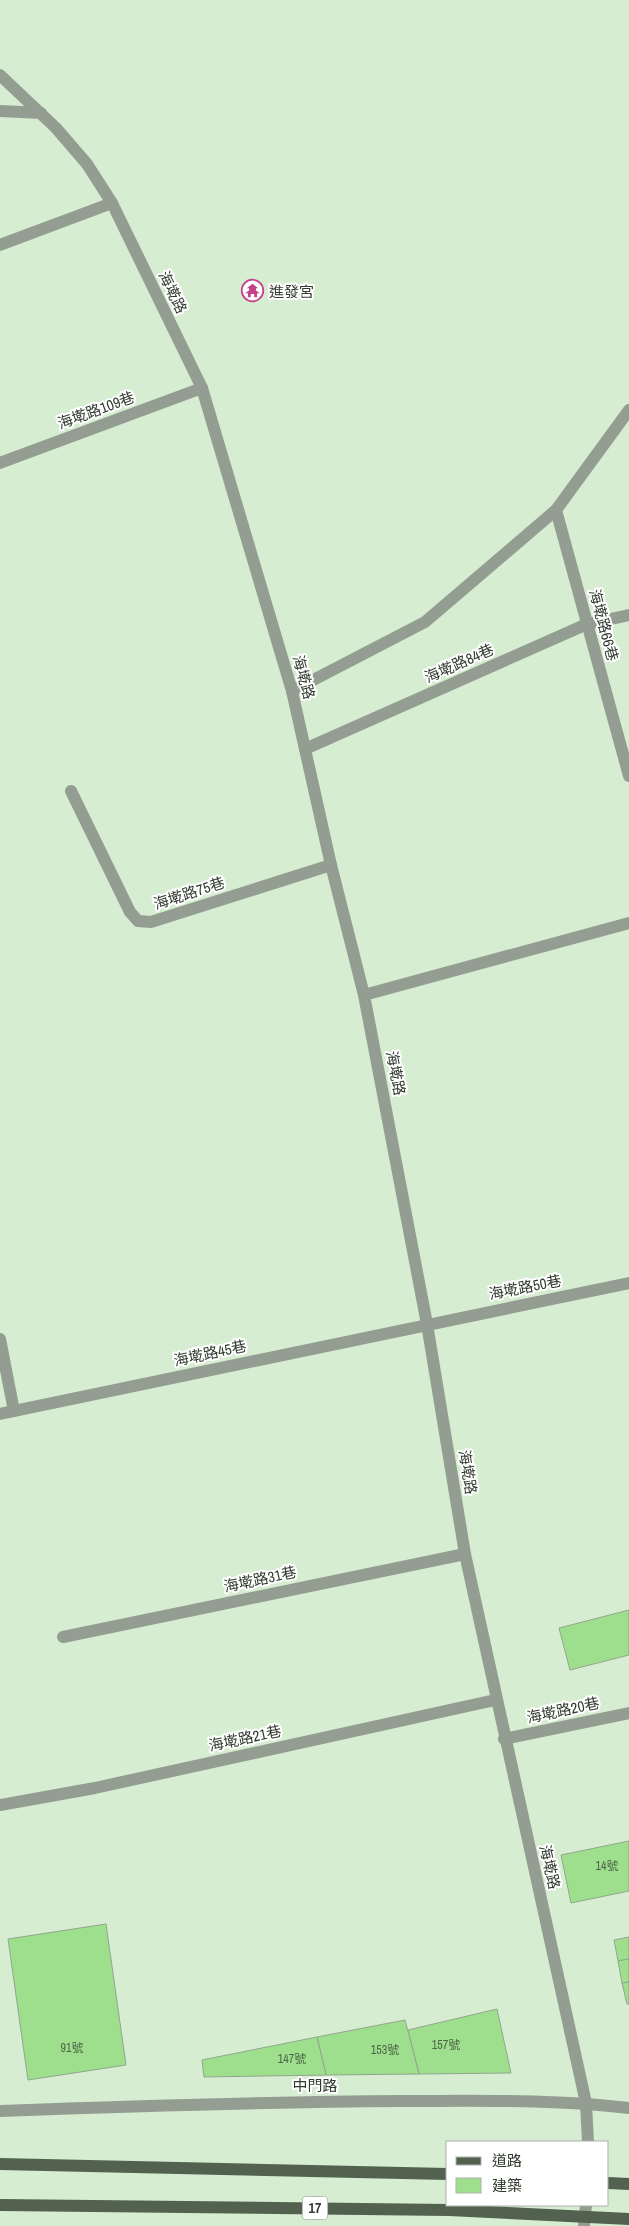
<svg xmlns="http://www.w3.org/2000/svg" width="629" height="2226" font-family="'Archivo Narrow','Noto Sans TC',sans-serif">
  <rect width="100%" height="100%" fill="#d6edd1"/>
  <!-- building -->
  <g fill="#9edf8e" stroke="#92a68d">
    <path d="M629,1610V1655L570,1670L559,1628Z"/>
    <path d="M629,1841V1891L571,1903L561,1855Z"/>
    <path d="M106,1924L126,2065L28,2080L8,1939Z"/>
    <path d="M629,1937V1959L618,1961L614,1940Z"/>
    <path d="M629,1959V1982L622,1983L618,1961Z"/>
    <path d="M629,1982V2004H627L622,1983Z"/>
    <path d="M497,2009L511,2073L419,2074L408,2030Z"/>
    <path d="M405,2020L419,2074L326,2075L317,2037Z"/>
    <path d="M317,2037L326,2075L204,2077L202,2060Z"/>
  </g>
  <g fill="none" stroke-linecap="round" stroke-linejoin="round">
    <!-- lane -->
    <g stroke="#949d91" stroke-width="12">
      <path d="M0,111L41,113"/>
      <path d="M0,245L112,203"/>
      <path d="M0,463L202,388"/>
      <path d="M556,510L629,776"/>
      <path d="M305,749L587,624L629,615"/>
      <path d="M71,791L130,912L138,921L151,922L331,865"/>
      <path d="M364,995L629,923"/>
      <path d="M0,1339L14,1411"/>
      <path d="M63,1637L465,1554"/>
      <path d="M504,1739L629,1713"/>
      <path d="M0,1805L95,1788L495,1700"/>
    </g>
    <!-- street -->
    <g stroke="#949d91" stroke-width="12">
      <path d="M0,75L56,128L87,164L112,203L202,388L292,691L331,865L364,995L427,1324L465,1554L586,2103L588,2142"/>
      <path d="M292,691L425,622L556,510L629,410"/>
      <path d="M0,1414L629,1283"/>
      <path d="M0,2111C134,2106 268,2102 402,2101C478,2101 554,2099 629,2108"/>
      <path d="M584,2226L586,2205"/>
    </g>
    <!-- primary -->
    <g stroke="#52624e" stroke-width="12">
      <path d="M0,2164L448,2174"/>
      <path d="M608,2183L629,2184"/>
      <path d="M0,2205L449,2210L629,2219"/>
    </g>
  </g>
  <!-- icons -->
  <defs>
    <symbol id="temple-ring" viewBox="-11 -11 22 22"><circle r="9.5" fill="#fff" stroke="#c3418a" stroke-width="1.5"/><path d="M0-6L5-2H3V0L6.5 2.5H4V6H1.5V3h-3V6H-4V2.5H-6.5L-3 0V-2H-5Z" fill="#c3418a"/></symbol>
  </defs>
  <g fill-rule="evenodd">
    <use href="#temple-ring" x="240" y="278" width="25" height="25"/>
  </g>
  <g text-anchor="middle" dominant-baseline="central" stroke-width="4" stroke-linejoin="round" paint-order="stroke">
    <!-- number labels -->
    <g font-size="12" fill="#4d6448">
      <text x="607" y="1866">14號</text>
      <text x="446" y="2045">157號</text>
      <text x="72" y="2048">91號</text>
      <text x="385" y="2050">153號</text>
      <text x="292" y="2059">147號</text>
    </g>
    <!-- shield labels -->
    <rect fill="#fff" stroke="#70766e" stroke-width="1" x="302.5" y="2196.5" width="25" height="23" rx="4"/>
    <g font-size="14" font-weight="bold" fill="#323b30">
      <text x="315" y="2208">17</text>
    </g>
    <!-- poi labels -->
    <g font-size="15" fill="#323b30" stroke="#fff" text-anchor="start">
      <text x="269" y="291">進發宮</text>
    </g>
    <!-- street labels -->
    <g font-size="15" fill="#323b30" stroke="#fff">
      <text transform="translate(173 292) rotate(64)">海墘路</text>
      <text transform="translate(96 410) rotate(-20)">海墘路109巷</text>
      <text transform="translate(604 625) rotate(75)">海墘路66巷</text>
      <text transform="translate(459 663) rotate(-24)">海墘路84巷</text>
      <text transform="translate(304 677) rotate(75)">海墘路</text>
      <text transform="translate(189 893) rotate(-18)">海墘路75巷</text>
      <text transform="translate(396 1073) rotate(79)">海墘路</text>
      <text transform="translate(525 1287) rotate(-11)">海墘路50巷</text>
      <text transform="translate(210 1353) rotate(-12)">海墘路45巷</text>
      <text transform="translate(468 1472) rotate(81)">海墘路</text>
      <text transform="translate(260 1579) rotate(-12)">海墘路31巷</text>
      <text transform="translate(563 1710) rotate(-12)">海墘路20巷</text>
      <text transform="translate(245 1738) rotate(-12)">海墘路21巷</text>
      <text transform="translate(550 1867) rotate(77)">海墘路</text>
      <text x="315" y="2085">中門路</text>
    </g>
  </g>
  <!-- legend -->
  <rect x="446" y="2141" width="162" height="65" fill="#ffffff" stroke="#adb1ac"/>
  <rect x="456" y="2157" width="25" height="8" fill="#52624e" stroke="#adb1ac"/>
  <text x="492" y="2166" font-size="15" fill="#323b30">道路</text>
  <rect x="456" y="2178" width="25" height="15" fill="#9edf8e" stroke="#adb1ac"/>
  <text x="492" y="2191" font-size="15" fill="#323b30">建築</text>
</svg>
